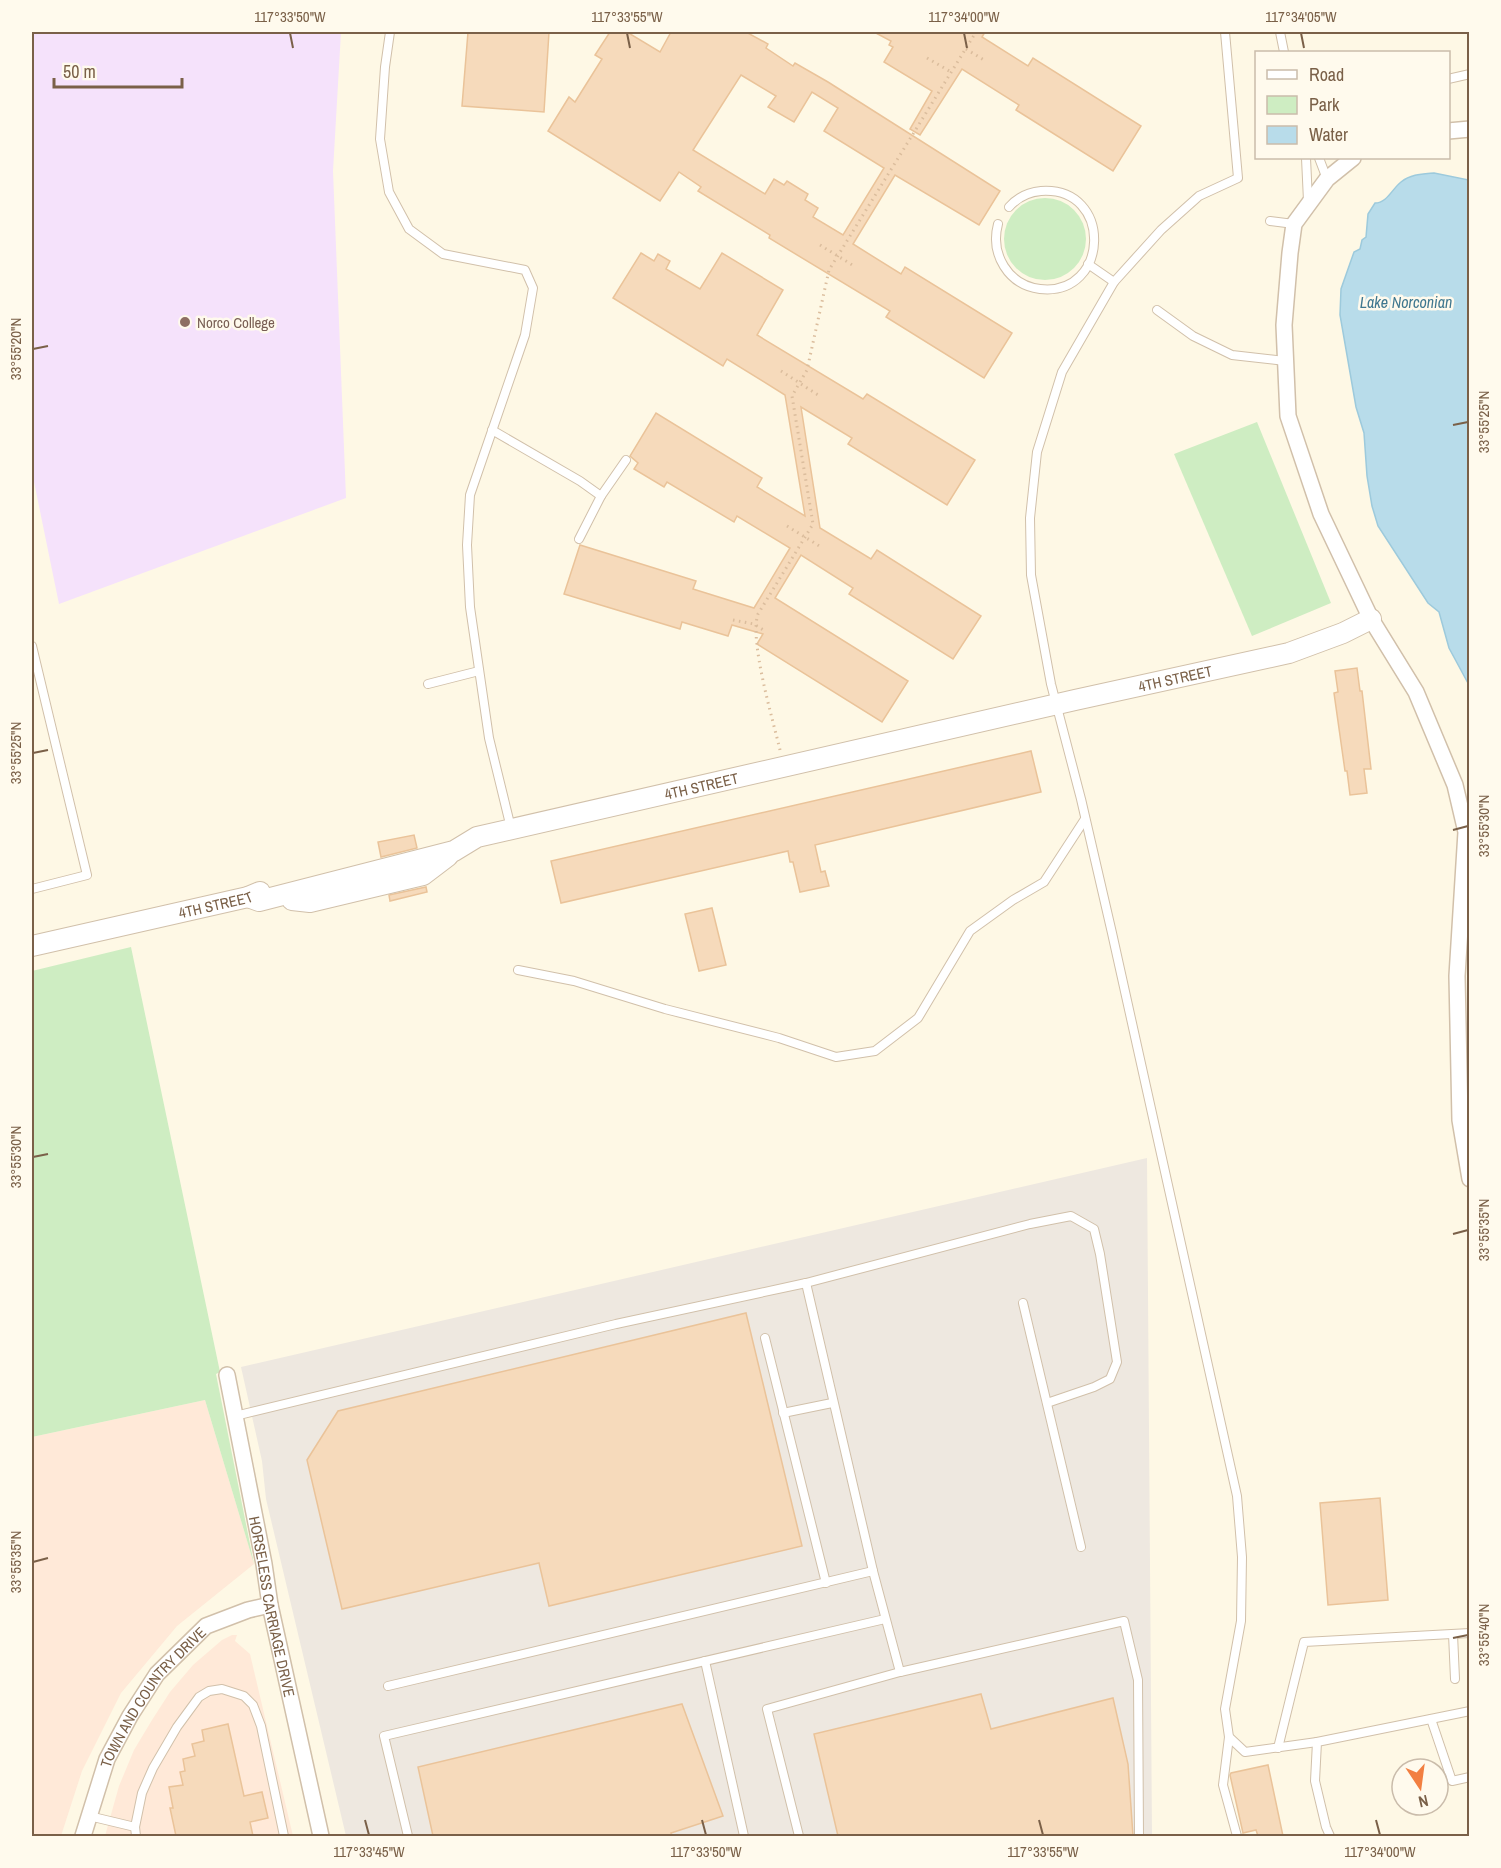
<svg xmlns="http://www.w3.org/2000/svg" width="1501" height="1868" font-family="'Archivo Narrow',sans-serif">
  <rect width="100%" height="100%" fill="#fef8e5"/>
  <!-- commercial -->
  <g fill="#ffe9d8">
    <path d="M205,1400L254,1564L177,1626L121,1693L82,1771L61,1836H32V1437Z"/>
    <path d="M232,1635H237L235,1641L250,1654L293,1836H105L119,1786L134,1750L152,1720L170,1692L193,1665L222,1640Z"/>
  </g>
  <!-- industrial -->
  <path fill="#eee8e0" d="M1147,1158L1152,1836H346L266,1499L262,1461L241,1367Z"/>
  <!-- education -->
  <path fill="#f5e2fb" d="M32,32H341L333,171L346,498L59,604L32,472Z"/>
  <!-- green -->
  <g fill="#ceedc2">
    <circle cx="1045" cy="239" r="41"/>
    <path d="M1257,422L1331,603L1252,636L1174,454Z"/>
    <path d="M131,947L220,1372L216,1374L254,1564L205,1400L32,1437V971Z"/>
  </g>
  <!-- water -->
  <path fill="#b8dcea" stroke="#9dcadc" stroke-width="1.5" d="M1434,173L1469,180V685L1449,648L1439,612L1428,603L1378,526L1372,506L1367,476L1364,433L1356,407L1340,315L1341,289L1354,252L1360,249L1362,240L1366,237L1368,214L1375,203C1387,203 1392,189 1401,182C1411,174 1422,174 1434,173Z"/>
  <!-- building -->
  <g fill="#f6dabb" stroke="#eac399" stroke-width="1.5" fill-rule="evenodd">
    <path d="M468,32H549L544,112L462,106Z"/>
    <path d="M610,32H627L660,52L671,32H746L768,44L766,48L793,66L795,63L828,82L1000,191L979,225L895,175L853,244L901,274L905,267L1012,333L984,378L886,317L890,311L769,238L770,235L698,191L701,187L679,172L660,201L548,131L569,97L575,102L602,59L595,55ZM741,75L776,96L768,107L794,122L812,92L838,108L824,131L884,168L843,235L813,217L818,208L805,200L808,194L787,181L784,185L774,179L765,194L693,150Z"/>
    <path d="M874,32H985L982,37L1028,66L1033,58L1141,126L1113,171L1016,110L1019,105L962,69L920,135L910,129L932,91L884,62L893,47L889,45L891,41Z"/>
    <path d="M641,253L654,261L658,254L670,261L666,269L700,289L722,253L783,290L757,335L863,399L867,394L975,460L947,505L848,444L852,438L801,407L820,528L871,559L877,550L981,616L953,659L849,594L853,588L801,555L775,598L908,681L882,722L757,644L763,634L732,625L728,636L682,622L680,629L564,594L580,545L696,581L693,589L754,608L790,548L737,516L734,522L667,482L664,487L634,469L638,463L630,456L656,413L762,478L757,487L805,516L785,395L727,359L723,366L613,298Z"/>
    <path d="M1357,668L1360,691H1362L1371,769H1364L1367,793L1350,795L1347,771H1345L1334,693L1338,692L1335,671Z"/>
    <path d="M1031,751L1041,792L815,845L821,872L825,871L829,886L800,892L793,862H790L788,851L561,903L551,861Z"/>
    <path d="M414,835L417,848L381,857L378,842Z"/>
    <path d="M426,887L427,892L390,901L389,895Z"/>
    <path d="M712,908L726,965L699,971L685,914Z"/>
    <path d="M746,1313L802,1546L549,1606L539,1563L342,1609L307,1460L338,1411Z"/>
    <path d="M1380,1498L1388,1600L1328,1605L1320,1503Z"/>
    <path d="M981,1694L991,1729L1113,1698L1128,1764L1133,1836H838L814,1734Z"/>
    <path d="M682,1704L723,1816L671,1833L672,1836H433L418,1767Z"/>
    <path d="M228,1724L244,1796L262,1792L268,1818L250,1822L253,1836H176L170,1808H173L169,1787L183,1785L180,1772L185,1771L183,1759L195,1756L192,1744L204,1741L202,1730Z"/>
    <path d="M1268,1765L1283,1836H1258L1256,1830L1243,1833L1230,1775L1231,1773Z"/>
  </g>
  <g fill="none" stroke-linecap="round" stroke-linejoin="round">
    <defs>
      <g id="service">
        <path d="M390,32L385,67L380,139L389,192L409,229L443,254L525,270L533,288L525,335L470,495L467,545L470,607L489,738L511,828"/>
        <path d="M1280,32L1284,52"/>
        <path d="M1448,79L1470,74"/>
        <path d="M1306,158L1308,201"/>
        <path d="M1319,158L1327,179"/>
        <path d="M1270,221L1294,224"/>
        <path d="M998,224C990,254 1008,285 1040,289C1110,297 1114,186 1041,191C1029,192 1017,198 1009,207"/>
        <path d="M1088,264L1114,282L1062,372L1037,452L1030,518L1031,575L1051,684L1081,799L1112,933L1237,1496L1242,1557L1241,1621L1225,1709L1229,1737L1245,1752L1317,1742"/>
        <path d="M1114,282L1161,230L1199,196L1238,178L1225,32"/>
        <path d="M1157,310L1193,336L1232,355L1285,361"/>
        <path d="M492,430L580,481L601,496L626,460"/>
        <path d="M579,539L601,496"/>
        <path d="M32,646L87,875L32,889"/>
        <path d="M428,684L479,671"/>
        <path d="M518,970L574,981L665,1009L779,1038L836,1057L875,1051L918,1018L970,931L1013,900L1044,882L1085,819"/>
        <path d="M806,1283L873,1571L900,1672"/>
        <path d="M1023,1303L1081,1547"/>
        <path d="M765,1338L826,1583"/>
        <path d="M783,1413L832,1403"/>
        <path d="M235,1416L616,1324L806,1283L1030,1224L1071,1216L1094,1229L1100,1254L1117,1362L1110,1379L1094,1387L1047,1403"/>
        <path d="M1453,1634L1455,1679"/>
        <path d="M705,1661L744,1836"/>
        <path d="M388,1686L873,1571"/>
        <path d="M1431,1719L1452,1781L1470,1777"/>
        <path d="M1229,1737L1223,1785L1237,1836"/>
        <path d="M1278,1748L1304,1642L1470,1633"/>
        <path d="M89,1816L135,1827L142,1793L153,1768L177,1727L199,1697L209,1691L222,1689L244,1696L253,1705L261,1726L284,1836"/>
        <path d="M135,1827L136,1836"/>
        <path d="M408,1836L384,1736L885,1619"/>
        <path d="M799,1836L767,1709L900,1672L1124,1621L1138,1680L1139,1836"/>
        <path d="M1330,1836L1326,1827L1315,1781L1317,1742L1470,1711"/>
      </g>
      <g id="minor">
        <path d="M1448,131L1470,129"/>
        <path d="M1353,158L1327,179L1294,224L1290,253L1284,325L1288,416L1321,514L1371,619L1416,692L1455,785L1466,832L1457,976L1460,1120L1470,1179"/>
        <path id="s1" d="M227,1375L264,1564L270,1605L321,1836"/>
        <path id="s2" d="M83,1836L107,1759L130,1716L157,1674L206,1626L248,1610L270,1605"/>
      </g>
      <g id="tertiary">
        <path id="s3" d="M248,897L259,901L454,851L477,837L1075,700L1289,653L1343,633L1371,619"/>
        <path d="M292,900L310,902L423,875L448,856"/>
        <path id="s4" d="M32,946L248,897L260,892"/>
      </g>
    </defs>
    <!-- service casing -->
    <use href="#service" stroke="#d1c0aa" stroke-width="10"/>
    <!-- minor casing -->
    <use href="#minor" stroke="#d1c0aa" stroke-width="18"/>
    <!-- tertiary casing -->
    <use href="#tertiary" stroke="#d1c0aa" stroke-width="22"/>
    <!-- path -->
    <g stroke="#dbbd9d" stroke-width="3" stroke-dasharray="1.5 4.5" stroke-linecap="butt">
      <path d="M966,49L984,60"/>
      <path d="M927,58L951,72"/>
      <path d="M820,245L854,266"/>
      <path d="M781,371L818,395"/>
      <path d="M787,526L821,547"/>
      <path d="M733,620L754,624L765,631"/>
      <path d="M780,750C773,720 749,640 758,614L813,524L792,396L807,370L829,270L976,32"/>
    </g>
    <!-- service -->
    <use href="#service" stroke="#fff" stroke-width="8"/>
    <!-- minor -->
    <use href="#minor" stroke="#fff" stroke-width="15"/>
    <!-- tertiary -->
    <use href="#tertiary" stroke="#fff" stroke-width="20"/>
  </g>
  <!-- ticks -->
  <path fill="none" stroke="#7a6048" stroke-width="2" d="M290,33L293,48M627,33L630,48M964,33L967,48M1301,33L1304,48M33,349L48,346M1453,425L1468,422M33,753L48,750M1453,830L1468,826M33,1157L48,1154M1453,1234L1468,1230M33,1562L48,1558M1453,1638L1468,1635M365,1820L369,1835M702,1820L706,1835M1039,1820L1043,1835M1376,1820L1380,1835"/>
  <!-- markers -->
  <circle fill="#8d6e63" stroke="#fffaed" stroke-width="2" cx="185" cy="322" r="6"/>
  <g text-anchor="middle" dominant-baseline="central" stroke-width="5" stroke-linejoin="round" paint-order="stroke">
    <!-- education labels -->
    <g font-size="15" fill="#785e54" stroke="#fffaed" text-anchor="start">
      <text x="197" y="322">Norco College</text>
    </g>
    <!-- street labels -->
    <g font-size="15" fill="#7a6048" stroke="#fffaed">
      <text stroke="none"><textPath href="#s3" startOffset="956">4TH STREET</textPath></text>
      <text stroke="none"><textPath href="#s3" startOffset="470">4TH STREET</textPath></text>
      <text stroke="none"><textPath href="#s4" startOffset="188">4TH STREET</textPath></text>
      <text stroke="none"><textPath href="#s1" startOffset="236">HORSELESS CARRIAGE DRIVE</textPath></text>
      <text stroke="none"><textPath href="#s2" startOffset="158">TOWN AND COUNTRY DRIVE</textPath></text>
    </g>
    <!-- water labels -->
    <g font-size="16" font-style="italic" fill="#3f778f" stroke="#fffaed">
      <text x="1406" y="302">Lake Norconian</text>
    </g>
  </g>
  <!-- border -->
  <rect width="1501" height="1868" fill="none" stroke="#fffaed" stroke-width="66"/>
  <!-- legend -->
  <rect x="1255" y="51" width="195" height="108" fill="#fffaed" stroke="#cabcab" stroke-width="1.5"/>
  <rect x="1267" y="70" width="30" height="9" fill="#ffffff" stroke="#cabcab" stroke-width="1.5"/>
  <text x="1309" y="81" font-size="18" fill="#7a6048">Road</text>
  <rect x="1267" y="96" width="30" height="18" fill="#ceedc2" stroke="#cabcab" stroke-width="1.5"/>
  <text x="1309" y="111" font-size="18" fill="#7a6048">Park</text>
  <rect x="1267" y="126" width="30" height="18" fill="#b8dcea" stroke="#cabcab" stroke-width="1.5"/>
  <text x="1309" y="141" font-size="18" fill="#7a6048">Water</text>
  <!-- north arrow -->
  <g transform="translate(1420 1787) rotate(167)"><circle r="28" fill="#fffaed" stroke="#cabcab" stroke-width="1.5"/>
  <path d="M0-4.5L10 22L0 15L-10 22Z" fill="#f27f41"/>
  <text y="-9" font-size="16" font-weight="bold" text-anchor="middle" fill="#7a6048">N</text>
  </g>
  <!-- scale -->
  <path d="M54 78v9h128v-9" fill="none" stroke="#7a6048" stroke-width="3"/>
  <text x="63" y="78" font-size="18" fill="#7a6048" stroke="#fffaed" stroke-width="4.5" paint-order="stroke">50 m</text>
  <rect x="33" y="33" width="1435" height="1802" fill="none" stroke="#7a6048" stroke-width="2"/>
  <g font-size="15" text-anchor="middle" fill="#7a6048">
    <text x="290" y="22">117°33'50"W</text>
    <text x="627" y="22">117°33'55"W</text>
    <text x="964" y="22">117°34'00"W</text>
    <text x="1301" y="22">117°34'05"W</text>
    <text transform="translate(16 349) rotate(-90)" y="5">33°55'20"N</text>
    <text transform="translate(1484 422) rotate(-90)" y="5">33°55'25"N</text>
    <text transform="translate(16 753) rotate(-90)" y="5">33°55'25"N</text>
    <text transform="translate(1484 826) rotate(-90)" y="5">33°55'30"N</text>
    <text transform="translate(16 1157) rotate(-90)" y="5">33°55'30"N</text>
    <text transform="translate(1484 1230) rotate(-90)" y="5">33°55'35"N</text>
    <text transform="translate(16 1562) rotate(-90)" y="5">33°55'35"N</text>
    <text transform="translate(1484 1635) rotate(-90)" y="5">33°55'40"N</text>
    <text x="369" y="1857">117°33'45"W</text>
    <text x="706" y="1857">117°33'50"W</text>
    <text x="1043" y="1857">117°33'55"W</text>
    <text x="1380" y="1857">117°34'00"W</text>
  </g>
</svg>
